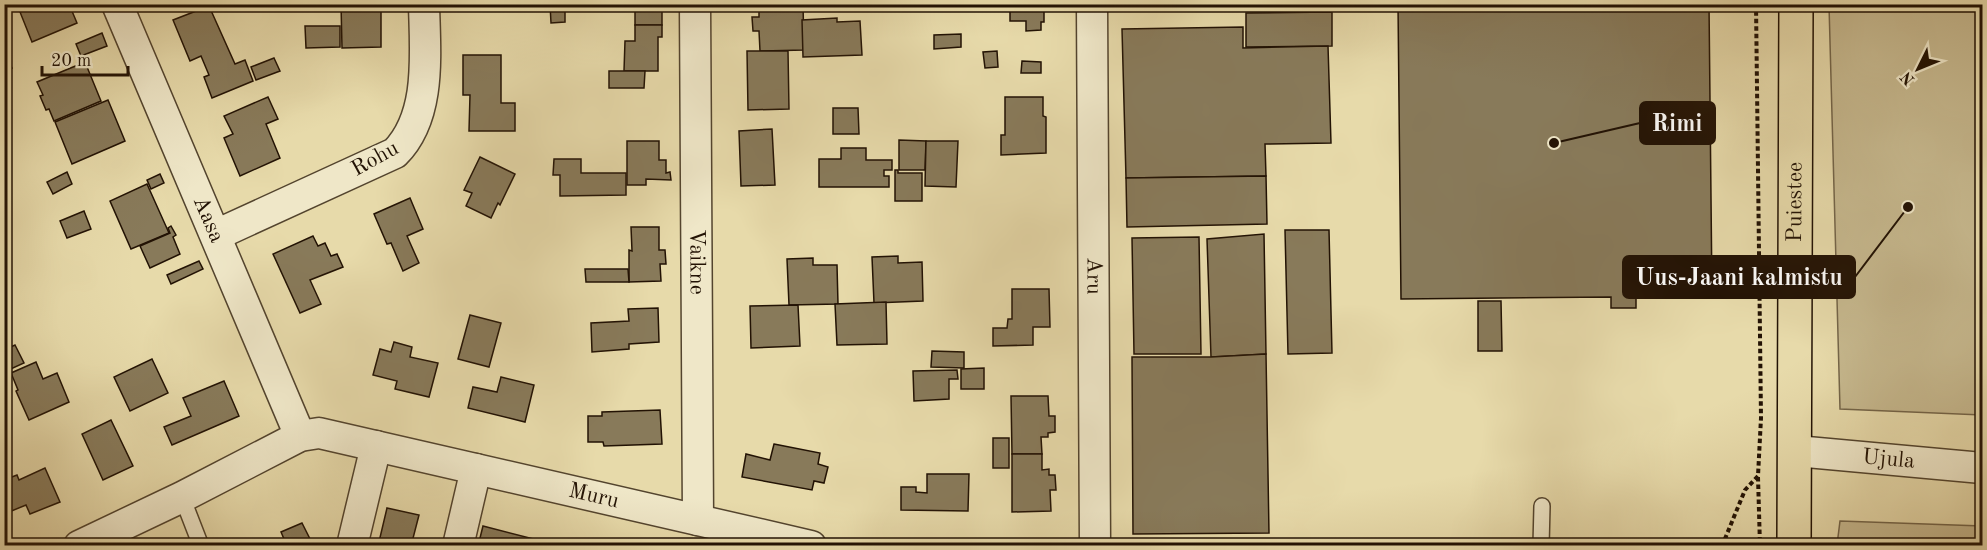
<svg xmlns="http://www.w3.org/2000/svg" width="1987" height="550" font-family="'Old Standard TT',serif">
  <rect width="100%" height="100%" fill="#e7daaa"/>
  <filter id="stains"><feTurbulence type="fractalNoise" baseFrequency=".00333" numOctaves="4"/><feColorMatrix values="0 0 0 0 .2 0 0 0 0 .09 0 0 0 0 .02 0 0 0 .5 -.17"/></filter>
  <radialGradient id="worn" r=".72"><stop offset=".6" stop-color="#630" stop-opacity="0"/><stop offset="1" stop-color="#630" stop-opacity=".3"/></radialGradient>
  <!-- green -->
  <g fill="#c6b88e" stroke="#746549" stroke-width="1.5">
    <path d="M1829,5H1982V415L1840,409Z"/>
    <path d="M1840,521L1982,526V545H1837Z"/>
  </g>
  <!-- building -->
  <g fill="#887a5a" stroke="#221204" stroke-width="1.5">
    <path d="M28,4H69L77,23L32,42L20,12L29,8Z"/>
    <path d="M341,4H381V47L342,48Z"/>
    <path d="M550,4H565V22L551,23Z"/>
    <path d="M624,4L662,6V25H635V5Z"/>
    <path d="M759,4H803L804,50L760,51L759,31H753L752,17H759Z"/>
    <path d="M1010,4H1044V22H1041V30L1026,31V21H1010Z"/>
    <path d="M1398,4H1709L1712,294L1636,295V308H1611V297L1401,299Z"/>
    <path d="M209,6L235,64L245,60L253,81L212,98L204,77L209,75L201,56L190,61L173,20Z"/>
    <path d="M1332,12V46L1246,47V13Z"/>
    <path d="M837,18V22L860,21L862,55L803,57L802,20Z"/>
    <path d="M635,25H662V37H658V71H624L625,41H635Z"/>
    <path d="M305,26H340V47L306,48Z"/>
    <path d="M1243,27V48L1328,46L1331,143L1265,144L1266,176L1126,178L1122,29Z"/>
    <path d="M102,33L107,46L81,56L76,44Z"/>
    <path d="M961,34V47L934,49V35Z"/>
    <path d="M4,51L12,68L4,71Z"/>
    <path d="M747,51H788L789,109L748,110Z"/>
    <path d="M997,51L998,67L985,68L983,52Z"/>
    <path d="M463,55H501V103H515V131H469L470,95H463Z"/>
    <path d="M274,58L280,71L256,80L251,67Z"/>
    <path d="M1022,61L1041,62V73H1021Z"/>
    <path d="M85,62L101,101L54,121L49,109L46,110L40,96L43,95L37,82Z"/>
    <path d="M609,71H645L644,88H609Z"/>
    <path d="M268,97L278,119L266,124L280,158L240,176L224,138L233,134L224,116Z"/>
    <path d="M1005,97H1043V116L1046,117V153L1001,155V135H1005Z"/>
    <path d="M108,100L125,141L72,164L55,122Z"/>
    <path d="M833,108H858L859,134H833Z"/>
    <path d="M772,129L775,185L741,186L739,131Z"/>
    <path d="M899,140L926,141L925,170H899Z"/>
    <path d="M627,141H659V160H666V173L670,172L671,180L646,179V185H627Z"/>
    <path d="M926,141H958L956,187L925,186Z"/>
    <path d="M841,148H866V160H892V170H884V176H889V187H819V159H841Z"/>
    <path d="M480,157L515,174L500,205L498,203L491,218L466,206L472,193L464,190Z"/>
    <path d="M554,159H581V173H626V195L560,196V175H553Z"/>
    <path d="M895,170H898V173H922V201H895Z"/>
    <path d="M67,172L72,184L53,194L47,182Z"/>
    <path d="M160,174L164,183L151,189L147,180Z"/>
    <path d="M1266,176L1267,224L1127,227L1126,178Z"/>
    <path d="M147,184L169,233L131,249L110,201Z"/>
    <path d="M410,198L423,229L407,236L419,263L403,271L391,243L387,244L374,214Z"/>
    <path d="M84,211L91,229L67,238L60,221Z"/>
    <path d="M171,226L176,235L173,237L180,254L150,268L140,246L170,233L168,228Z"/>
    <path d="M631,227H659V250H665L666,264H660L661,281L629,282V250L632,251Z"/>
    <path d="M1285,230H1329L1332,353L1288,354Z"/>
    <path d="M1264,234L1266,354L1211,357L1207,239Z"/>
    <path d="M313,236L318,246L325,243L331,256L337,254L343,267L310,280L321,304L300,313L273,254Z"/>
    <path d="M1199,237L1201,354H1134L1132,238Z"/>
    <path d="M898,256V263L922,262L923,301L874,303L872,257Z"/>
    <path d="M813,258V265H837L838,304L789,305L787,259Z"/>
    <path d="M199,261L203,269L171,284L167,275Z"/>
    <path d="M585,269H628L629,282H586Z"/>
    <path d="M1012,289H1049L1050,327H1033V345L993,346V328H1007L1008,319H1012Z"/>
    <path d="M1478,301H1501L1502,351H1478Z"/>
    <path d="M886,302L887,344L837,345L835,304Z"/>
    <path d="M798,305L800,346L751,348L750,306Z"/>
    <path d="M658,308L659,342L629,344V349L592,352L591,323L629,321L628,309Z"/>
    <path d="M470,315L501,323L489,367L458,359Z"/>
    <path d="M394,342L412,347L410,357L438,363L429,397L395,389L397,381L373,375L380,349L391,352Z"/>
    <path d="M15,345L24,363L4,372V350Z"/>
    <path d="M932,351L964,352V368L931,367Z"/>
    <path d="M1266,354L1269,533L1133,534L1132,357H1211Z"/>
    <path d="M152,359L168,393L130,411L114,377Z"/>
    <path d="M36,362L43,379L57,373L69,402L29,420L16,391L18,390L11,373Z"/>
    <path d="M984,368V389H961V369Z"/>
    <path d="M957,370L958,379H949V399L914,401L913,371Z"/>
    <path d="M501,377L534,385L525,422L468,408L473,387L497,392Z"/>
    <path d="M224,381L239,416L172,445L164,427L191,416L183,398Z"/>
    <path d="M1011,396H1048L1049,416H1055V432L1048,433V437H1041L1042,454H1012Z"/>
    <path d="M660,410L662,444L604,446L603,442H588V416H602V412Z"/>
    <path d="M111,420L133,466L103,480L82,434Z"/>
    <rect x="993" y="438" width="16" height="30"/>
    <path d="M774,444L820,453L818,464L828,467L824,483L814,481L812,490L742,477L746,454L770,460Z"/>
    <path d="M1012,454H1042V470L1049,469V475H1055L1056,490H1050L1051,511L1012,512Z"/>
    <path d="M45,468L60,502L30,514L26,505L9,512L4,502V480L17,475L19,480Z"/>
    <path d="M927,474H969L968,511L901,510V487H916V492L927,493Z"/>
    <path d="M387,508L419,515L411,546H378Z"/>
    <path d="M302,523L310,539L294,546H287L281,532Z"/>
    <path d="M483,526L561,546H478Z"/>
  </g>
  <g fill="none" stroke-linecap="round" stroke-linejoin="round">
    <defs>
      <g id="lane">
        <path d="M182,497L201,546"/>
        <path d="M1541,546L1542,506"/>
      </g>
      <g id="street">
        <path id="s1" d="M117,4L300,436"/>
        <path id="s2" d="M695,4L698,520"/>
        <path id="s3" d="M1092,4L1095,546"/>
        <path d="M216,235L395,153C432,116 425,53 424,4"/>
        <path id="s4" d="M1796,451L1982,468"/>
        <path id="s5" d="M79,546L182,497L300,436L319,433L811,546"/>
        <path d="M352,546L376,446"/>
        <path d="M458,546L476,469"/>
      </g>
      <g id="highway">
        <path id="s6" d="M1794,546L1796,4"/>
      </g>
    </defs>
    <!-- lane casing -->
    <use href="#lane" stroke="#53442e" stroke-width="18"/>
    <!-- street casing -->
    <use href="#street" stroke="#53442e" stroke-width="33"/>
    <!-- highway casing -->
    <use href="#highway" stroke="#221204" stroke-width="36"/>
    <!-- path -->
    <g stroke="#221204" stroke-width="4" stroke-dasharray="4.5 3" stroke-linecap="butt">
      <path d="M1758,477L1760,546"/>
      <path d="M1726,539L1744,546"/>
      <path d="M1722,546L1745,490L1758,476L1761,418L1756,4"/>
    </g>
    <!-- lane -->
    <use href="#lane" stroke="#efe7c8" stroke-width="15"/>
    <!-- street -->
    <use href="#street" stroke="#efe7c8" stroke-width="30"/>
    <!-- highway -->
    <use href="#highway" stroke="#e7daaa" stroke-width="33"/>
  </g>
  <g text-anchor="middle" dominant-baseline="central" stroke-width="4.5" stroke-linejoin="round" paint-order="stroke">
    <!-- street labels -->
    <g font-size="22" fill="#221204" stroke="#efe7c8">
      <text transform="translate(375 159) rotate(-29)">Rohu</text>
      <text stroke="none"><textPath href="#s6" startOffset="344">Puiestee</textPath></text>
      <text stroke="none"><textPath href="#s1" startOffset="234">Aasa</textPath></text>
      <text stroke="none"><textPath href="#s2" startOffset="258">Vaikne</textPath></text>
      <text stroke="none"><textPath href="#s3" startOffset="272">Aru</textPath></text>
      <text stroke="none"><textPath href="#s4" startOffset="93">Ujula</textPath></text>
      <text stroke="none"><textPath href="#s5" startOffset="548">Muru</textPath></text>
    </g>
  </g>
  <!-- callouts -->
  <path fill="none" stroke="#221204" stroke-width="2" d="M1554 143L1640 123M1908 207L1855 277"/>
  <g fill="#221204" stroke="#efe7c8" stroke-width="2">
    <circle cx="1554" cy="143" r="6"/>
    <circle cx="1908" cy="207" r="6"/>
  </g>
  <g fill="#221204" stroke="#221204" stroke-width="2">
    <rect x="1640" y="102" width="75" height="42" rx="6"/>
    <rect x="1623" y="256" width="232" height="42" rx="6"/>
  </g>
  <g font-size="24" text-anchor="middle" font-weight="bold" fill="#fff">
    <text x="1677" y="131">Rimi</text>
    <text x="1739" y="285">Uus-Jaani kalmistu</text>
  </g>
  <!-- margin -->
  <rect width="1987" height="550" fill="none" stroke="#e7daaa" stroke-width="24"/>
  <rect x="6" y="6" width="1975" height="538" fill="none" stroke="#221204" stroke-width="3"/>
  <rect x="12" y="12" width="1963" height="526" fill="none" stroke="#221204" stroke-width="1.5"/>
  <!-- north arrow -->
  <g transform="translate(1918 69) rotate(227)" stroke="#efe7c8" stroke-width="4.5" paint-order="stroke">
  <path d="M0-4.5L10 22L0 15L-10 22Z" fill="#221204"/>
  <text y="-9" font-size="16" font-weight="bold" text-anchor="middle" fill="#221204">N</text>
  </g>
  <!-- scale -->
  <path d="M42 66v9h86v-9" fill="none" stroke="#221204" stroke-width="3"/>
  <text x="51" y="66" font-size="18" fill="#221204" stroke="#efe7c8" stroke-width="4.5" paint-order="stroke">20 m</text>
  <rect width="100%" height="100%" filter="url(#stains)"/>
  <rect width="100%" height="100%" fill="url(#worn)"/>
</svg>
